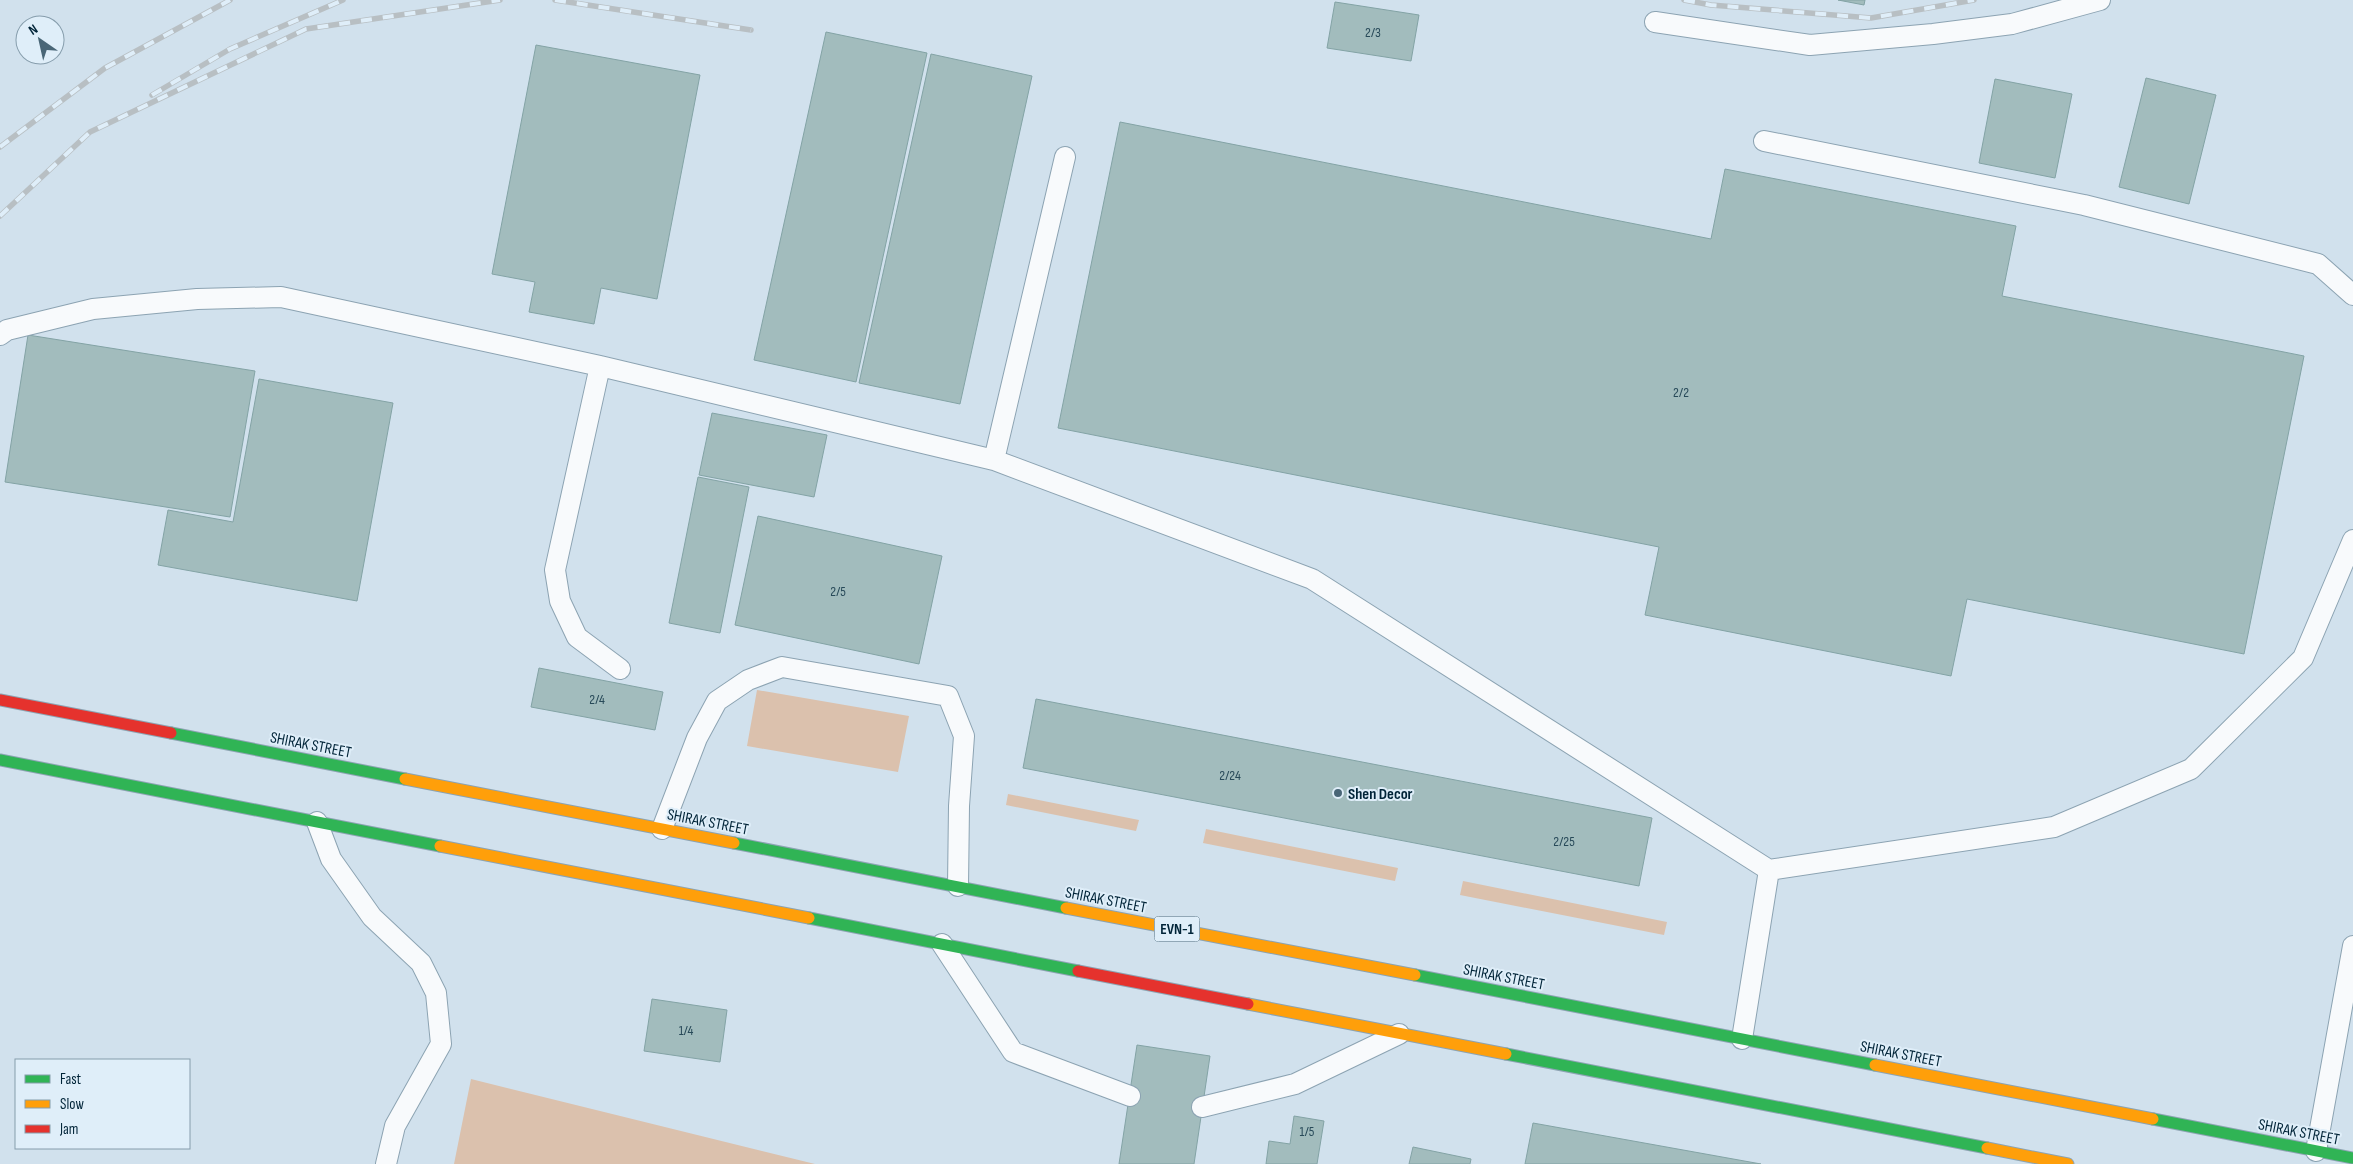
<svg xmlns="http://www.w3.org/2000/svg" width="2353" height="1164" viewBox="0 0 2353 1164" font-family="'Sofia Sans Condensed',sans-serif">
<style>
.green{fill:#dbc1ad}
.building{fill:#a2bcbd;stroke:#83a3a5}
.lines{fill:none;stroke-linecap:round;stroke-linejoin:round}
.lane-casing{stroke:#8ca3b2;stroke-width:22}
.fast-casing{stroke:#8ca3b2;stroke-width:13}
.slow-casing{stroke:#8ca3b2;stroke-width:13}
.jam-casing{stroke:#8ca3b2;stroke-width:13}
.lane{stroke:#f8fafc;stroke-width:20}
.fast{stroke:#30b455;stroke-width:11}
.slow{stroke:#ff9f0a;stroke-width:11}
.jam{stroke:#e5322d;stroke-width:11}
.rail-casing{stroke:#b8bfc3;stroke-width:5.5}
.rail{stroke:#dfeef9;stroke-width:4;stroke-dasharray:11;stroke-linecap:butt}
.poi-dot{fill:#496677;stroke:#dfeef9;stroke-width:2}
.labels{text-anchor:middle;stroke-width:4;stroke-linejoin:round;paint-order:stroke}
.number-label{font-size:14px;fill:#284a59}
.shield{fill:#dfeef9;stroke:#436172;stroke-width:1}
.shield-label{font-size:15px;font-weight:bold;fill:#002438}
.street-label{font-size:16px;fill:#002438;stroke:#dfeef9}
.poi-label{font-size:16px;font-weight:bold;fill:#002438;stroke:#dfeef9;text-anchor:start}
</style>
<rect width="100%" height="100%" fill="#d1e1ed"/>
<path class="green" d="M757 690 909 716 898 772 747 746Z
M1008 794 1139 820 1136 831 1006 805Z
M1206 829 1398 868 1395 881 1203 843Z
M1463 881 1667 922 1664 935 1460 895Z
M471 1079 815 1164H454Z"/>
<path class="building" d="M1838 0H1865L1864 5Z
M1335 2 1419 15 1411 61 1327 48Z
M826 32 927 53 856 382 754 360Z
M536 45 700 75 657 299 601 288 594 324 529 312 535 282 492 274Z
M931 54 1032 76 960 404 859 383Z
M2146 78 2216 95 2189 204 2119 187Z
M1995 79 2072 94 2055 178 1979 163Z
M1120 122 1711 239 1725 169 2016 226 2002 296 2304 356 2244 654 1967 599 1951 676 1645 615 1659 547 1058 428Z
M28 335 255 371 230 517 5 482Z
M259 379 393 403 357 601 158 565 168 510 233 522Z
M712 413 827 435 814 497 699 475Z
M698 477 749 487 720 633 669 623Z
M758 516 942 556 919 664 735 625Z
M539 668 663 692 655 730 531 707Z
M1036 699 1652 818 1639 886 1023 768Z
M652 999 727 1010 720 1062 644 1051Z
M1137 1045 1210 1056 1194 1164H1119Z
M1294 1116 1324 1121 1317 1164H1266L1269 1141 1290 1144Z
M1533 1123 1761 1164H1525Z
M1413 1147 1471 1159 1470 1164H1409Z"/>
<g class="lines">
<defs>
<path id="lane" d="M1655 22 1810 45 1933 34 2012 24 2100 0
M1764 141 2084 205 2318 264 2353 295
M0 335 7 330 93 309 197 299 281 297 600 366 994 460 1312 579 1769 870 2054 827 2191 769 2303 658 2353 540
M600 366 555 570 560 601 577 637 620 669
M994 460 1065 157
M317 822 331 859 372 917 421 963 436 993 441 1044 395 1126 386 1164
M662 829 697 738 717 701 748 680 782 667 948 696 964 736 959 806 958 886
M942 944 1013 1052 1130 1096
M1742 1039 1769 870
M1202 1107 1295 1084 1399 1034
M2316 1151 2353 946"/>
<path id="fast" d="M171 733 405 779
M0 760 440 846
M734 843 1066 908
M809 918 1078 971
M1415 975 1875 1065
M1506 1054 1987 1148
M2153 1119 2353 1158"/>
<path id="slow" d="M405 779 734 843
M440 846 809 918
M1066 908 1415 975
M1248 1004 1506 1054
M1875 1065 2153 1119
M1987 1148 2068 1164"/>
<path id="jam" d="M0 700 171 733
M1078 971 1248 1004"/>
</defs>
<use href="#lane" class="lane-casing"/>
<use href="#fast" class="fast-casing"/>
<use href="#slow" class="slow-casing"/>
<use href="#jam" class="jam-casing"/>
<use href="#lane" class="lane"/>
<use href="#fast" class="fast"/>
<use href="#slow" class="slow"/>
<use href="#jam" class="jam"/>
<defs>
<path id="rail" d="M555 0 751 30
M1684 0 1711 5 1871 18 1974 0
M152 95 230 49 343 0
M0 147 105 68 230 0
M0 216 90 132 306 29 500 0"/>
</defs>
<use href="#rail" class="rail-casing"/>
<use href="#rail" class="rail"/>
</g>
<circle class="poi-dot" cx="1338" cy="793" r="5"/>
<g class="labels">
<g class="number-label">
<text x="1373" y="37">2/3</text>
<text x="1681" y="397">2/2</text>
<text x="838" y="596">2/5</text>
<text x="597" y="704">2/4</text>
<text x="1230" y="780">2/24</text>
<text x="1564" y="846">2/25</text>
<text x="686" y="1035">1/4</text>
<text x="1307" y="1136">1/5</text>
</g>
<rect class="shield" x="1154.5" y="916.5" width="45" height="25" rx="4"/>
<g class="shield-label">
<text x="1177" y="934">EVN-1</text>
</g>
<g class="street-label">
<text transform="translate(311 744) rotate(11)" y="6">SHIRAK STREET</text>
<text transform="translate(708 821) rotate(11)" y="6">SHIRAK STREET</text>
<text transform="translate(1106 899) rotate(11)" y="6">SHIRAK STREET</text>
<text transform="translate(1504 976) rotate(11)" y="6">SHIRAK STREET</text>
<text transform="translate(1901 1053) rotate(11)" y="6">SHIRAK STREET</text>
<text transform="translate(2299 1131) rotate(11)" y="6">SHIRAK STREET</text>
</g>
<g class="poi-label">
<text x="1348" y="799">Shen Decor</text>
</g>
</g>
<rect x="15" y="1059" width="175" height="90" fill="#dfeef9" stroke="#869dac"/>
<rect x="25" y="1075" width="25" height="8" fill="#30b455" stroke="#869dac"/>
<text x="60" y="1084" font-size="15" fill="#002438">Fast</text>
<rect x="25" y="1100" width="25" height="8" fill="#ff9f0a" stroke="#869dac"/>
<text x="60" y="1109" font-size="15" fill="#002438">Slow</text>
<rect x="25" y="1125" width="25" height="8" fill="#e5322d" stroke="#869dac"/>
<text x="60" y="1134" font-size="15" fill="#002438">Jam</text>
<g transform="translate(40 40) rotate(326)"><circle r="24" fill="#dfeef9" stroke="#869dac"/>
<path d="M0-4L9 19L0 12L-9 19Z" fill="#496677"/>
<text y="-8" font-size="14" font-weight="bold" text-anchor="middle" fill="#002438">N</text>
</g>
</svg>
